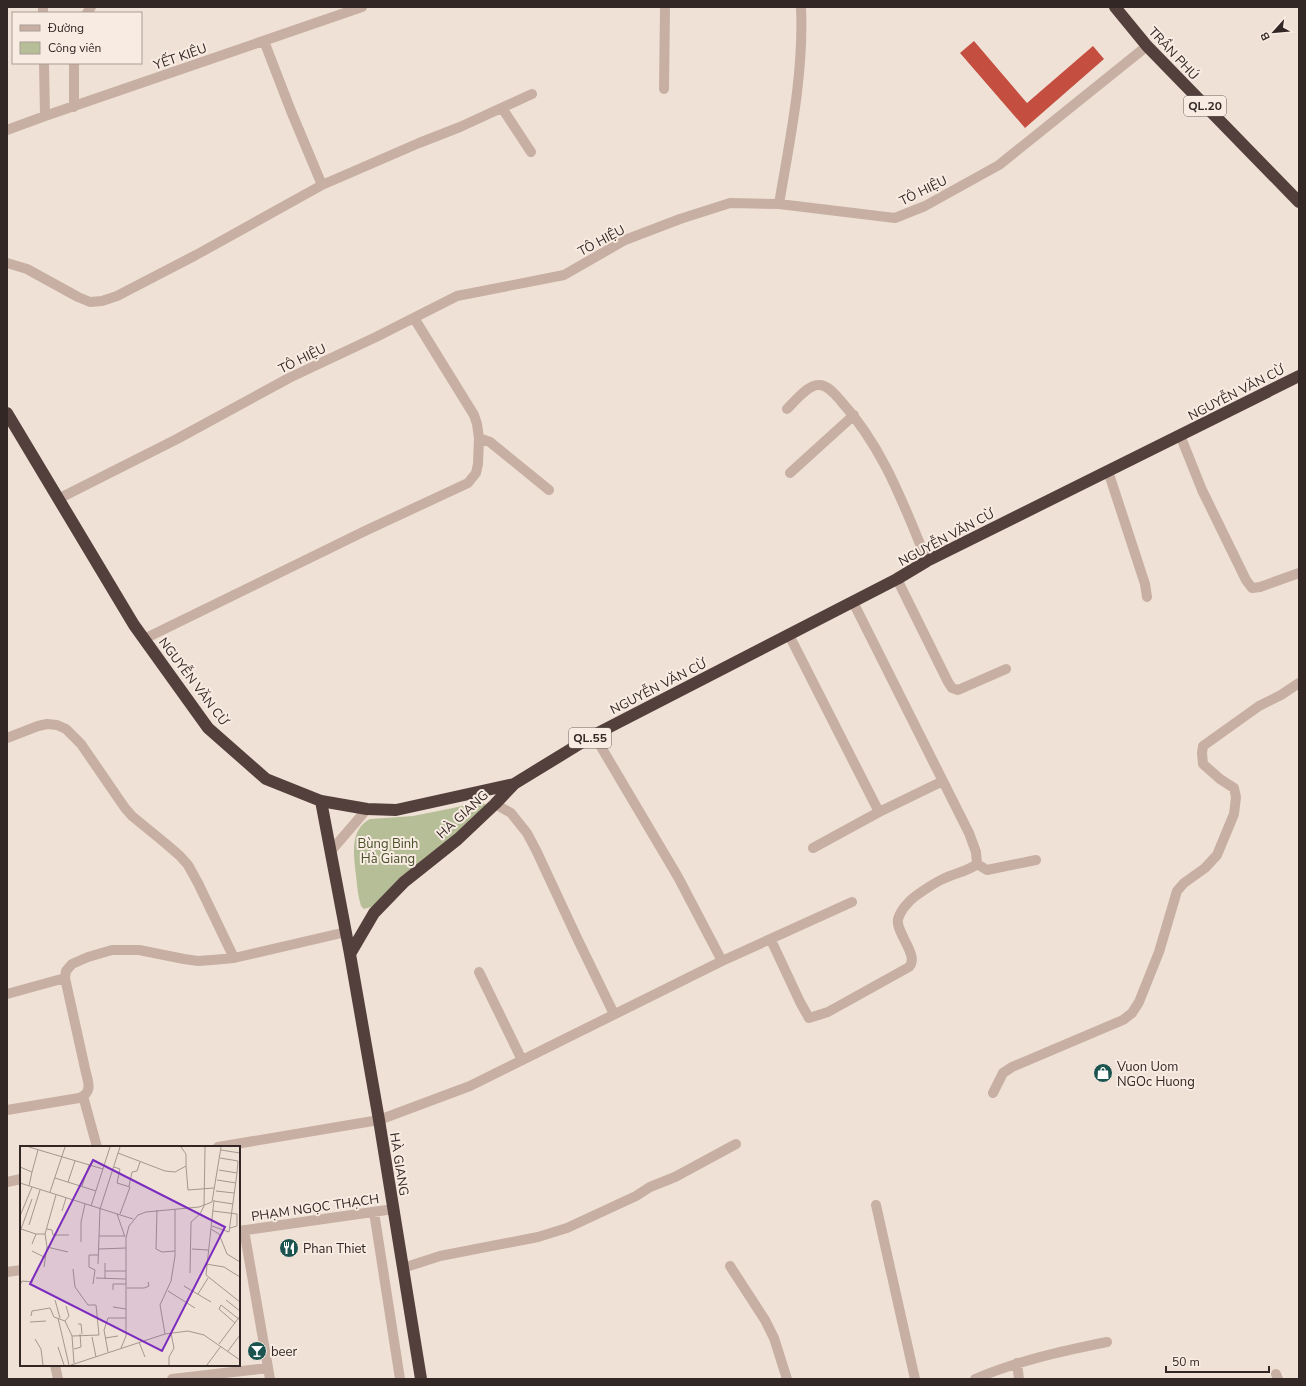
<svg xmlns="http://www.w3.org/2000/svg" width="1306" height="1386" viewBox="0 0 1306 1386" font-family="'Nunito Sans',sans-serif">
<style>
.green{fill:#b6be97}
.building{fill:#c44f40}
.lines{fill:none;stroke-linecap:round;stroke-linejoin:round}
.minor{stroke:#c7afa3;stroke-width:10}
.highway{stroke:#53403c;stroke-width:12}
.labels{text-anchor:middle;stroke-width:4;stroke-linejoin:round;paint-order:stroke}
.shield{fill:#f8ebe2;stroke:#6d625e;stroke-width:1}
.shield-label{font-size:12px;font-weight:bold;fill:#322725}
.street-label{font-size:13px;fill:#322725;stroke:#f8ebe2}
.park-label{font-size:13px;fill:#475029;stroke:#f8ebe2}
.poi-label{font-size:13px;fill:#322725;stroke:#f8ebe2;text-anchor:start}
.inset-road{fill:none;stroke:#a4978f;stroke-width:1}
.view{fill:#7b2cbf;fill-opacity:0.15;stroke:#7b2cbf;stroke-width:2}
.inset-edge{fill:none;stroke:#322725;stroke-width:2}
</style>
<rect width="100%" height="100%" fill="#f0e1d6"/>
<path class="green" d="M479 802 485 804 487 806 378 902 371 907 364 909 361 906C358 896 357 886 356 875 354 856 349 830 370 819L413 816 453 808Z"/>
<path class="building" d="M974 41 1027 103 1093 46 1104 59 1025 128 960 53Z"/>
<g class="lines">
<path class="minor" d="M43 7V13
M87 13 91 7
M264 41 291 111 322 185
M44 63 45 116
M664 89 665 7
M74 107V63
M502 108 531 152
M7 130 45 116 362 7
M779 204C790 139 804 73 801 7
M7 263 27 269 78 297 90 302 102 301 117 296 196 255 322 185 419 143 460 127 532 94
M787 409C794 402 808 385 818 385 827 384 835 394 840 400 883 447 903 503 927 561
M1180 435 1202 490 1246 580 1252 588 1260 587 1299 573
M479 438 490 442 549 490
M1108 471 1145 584 1147 597
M790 473 854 415
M58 499 177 439 289 378 376 337 457 296 564 275 625 240 680 219 730 203 779 204 895 218 925 206 999 165 1147 46
M897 579 948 682 952 688 958 690 1006 669
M853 602 969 833 976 852 977 864
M789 635 879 812
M144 639 367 530 468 483 476 473 478 464 479 438 477 424 474 415 414 318
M594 735 678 877 722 961
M7 738 38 726 47 724 57 725 66 729 81 744 125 808 132 816 165 843 180 856 188 865 198 883 234 958
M495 804 511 813 527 833 536 850 578 940 614 1014
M813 848 879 812 943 781
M331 851 367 809
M977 864 987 870 1036 860
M771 940 800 1002 809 1018 828 1012 909 967C920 956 895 932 898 919 900 913 904 907 908 903 912 897 936 882 943 879 954 873 967 872 977 864
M479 972 522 1060
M7 994 65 978
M993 1093 1003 1073 1012 1067 1123 1020 1132 1013 1139 1002 1159 952 1177 891 1184 883 1205 868 1217 855 1234 814 1236 797 1234 788 1220 779 1203 764 1202 753 1203 746 1259 706 1281 695 1299 683
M83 1096 97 1147
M7 1110 79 1098C92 1093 89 1084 86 1073L65 978 66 971 72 964 88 957 112 950H139L184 959 198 961 212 960 234 958 346 932
M218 1147 379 1120 470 1086 722 961 852 902
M7 1182 21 1179
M876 1205 915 1379
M374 1212 400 1379
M244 1230 270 1379
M239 1231 394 1209
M730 1266 765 1320 774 1338 787 1379
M403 1268 440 1256 538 1237 567 1228 636 1196 650 1187 675 1177 736 1144
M7 1272 21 1270
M1017 1363 1019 1379
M55 1365 58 1379
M1276 1374 1278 1379
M172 1379 268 1368
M975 1379C1017 1361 1062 1351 1107 1342"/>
<path class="highway" d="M1115 7 1147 46 1299 202
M7 413 134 625 208 728 266 779 321 801 367 809 396 810 514 784 594 735 897 579 927 561 1299 376
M321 801 350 954 379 1120 421 1379
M350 954 374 913 404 882 458 839 495 804 514 784"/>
</g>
<defs>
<symbol id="shop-disc" viewBox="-11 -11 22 22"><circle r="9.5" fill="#1b534f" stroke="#f8ebe2"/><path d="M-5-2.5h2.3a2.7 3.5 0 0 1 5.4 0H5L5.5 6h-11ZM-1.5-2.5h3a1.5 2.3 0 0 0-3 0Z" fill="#fff"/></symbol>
<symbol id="restaurant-disc" viewBox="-11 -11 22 22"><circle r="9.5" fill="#1b534f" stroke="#f8ebe2"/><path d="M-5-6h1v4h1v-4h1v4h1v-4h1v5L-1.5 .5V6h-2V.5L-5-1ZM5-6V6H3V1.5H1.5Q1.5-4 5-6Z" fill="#fff"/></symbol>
<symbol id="bar-disc" viewBox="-11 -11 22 22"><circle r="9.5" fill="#1b534f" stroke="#f8ebe2"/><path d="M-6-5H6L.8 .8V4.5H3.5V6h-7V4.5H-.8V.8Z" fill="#fff"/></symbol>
</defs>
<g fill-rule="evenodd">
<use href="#shop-disc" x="1092" y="1062" width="22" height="22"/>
<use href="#restaurant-disc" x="278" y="1237" width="22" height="22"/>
<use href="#bar-disc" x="246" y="1340" width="22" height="22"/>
</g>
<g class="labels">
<g class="shield">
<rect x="1184" y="96" width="42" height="20" rx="3"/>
<rect x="569" y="728" width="42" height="20" rx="3"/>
</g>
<g class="shield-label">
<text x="1205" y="110">QL.20</text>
<text x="590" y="742">QL.55</text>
</g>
<g class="street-label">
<text transform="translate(1174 53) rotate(47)" y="5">TRẦN PHÚ</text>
<text transform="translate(180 56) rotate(-19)" y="5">YẾT KIÊU</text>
<text transform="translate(923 190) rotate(-26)" y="5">TÔ HIỆU</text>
<text transform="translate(601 240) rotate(-28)" y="5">TÔ HIỆU</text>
<text transform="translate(302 358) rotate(-26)" y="5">TÔ HIỆU</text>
<text transform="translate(1236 392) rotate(-27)" y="5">NGUYỄN VĂN CỪ</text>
<text transform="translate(946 537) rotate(-28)" y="5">NGUYỄN VĂN CỪ</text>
<text transform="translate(194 681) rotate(53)" y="5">NGUYỄN VĂN CỪ</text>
<text transform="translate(658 686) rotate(-27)" y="5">NGUYỄN VĂN CỪ</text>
<text transform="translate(462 814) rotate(-42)" y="5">HÀ GIANG</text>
<text transform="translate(400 1164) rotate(81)" y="5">HÀ GIANG</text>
<text transform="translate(315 1207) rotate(-8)" y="5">PHẠM NGỌC THẠCH</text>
</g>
<g class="park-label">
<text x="388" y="848">Bùng Binh<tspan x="388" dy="15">Hà Giang</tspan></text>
</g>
<g class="poi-label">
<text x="1117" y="1071">Vuon Uom<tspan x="1117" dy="15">NGOc Huong</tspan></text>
<text x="303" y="1253">Phan Thiet</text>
<text x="271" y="1356">beer</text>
</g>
</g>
<g transform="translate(20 1146)">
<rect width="220" height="220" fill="#f0e1d6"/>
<path class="inset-road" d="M9 1 83 23M161 1 166 8V20M201 4 220 7M98 7 145 25 155 26 166 20 168 44 194 42M0 21 12 26 9 40M94 21 100 23 97 37 110 41 100 68M199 24 217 27M12 26 18 4M35 32 76 45M197 34 216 37M48 36 55 15M0 37 113 73M62 40 69 19M109 40 112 26 117 25 120 16M196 45 214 47M30 46 45 1M12 53 1 83 16 88M194 54 186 129 220 156M194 55 213 58M71 60 90 1M137 64 136 103 142 106 155 105M42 65 46 52M193 65 217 68V80L210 82M97 68 105 91M0 70 12 41M9 79 20 44M192 80 209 86 217 27 218 15 200 12M27 83 32 84 33 89H49M191 83 199 88 207 108 220 116M79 90H104M61 96V76L65 58M12 98 16 88H25M27 101 48 106M79 103 106 102M172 103 188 104M12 105 26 112M85 117V133M78 118 80 63 100 1M186 118 204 121 220 131M24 121 27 101 25 88 36 49M85 125H106M170 127 171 76 180 68 184 60 185 1M76 132 106 133M73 138 75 124 69 121V109H78M0 139 2 135 13 136M164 140 191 156M107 142H124L129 140 128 136M93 144V138H106M148 145 175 162M178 148 188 132M35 154 40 172M206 154 220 165M93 161 106 163M11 170 12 165 30 162 34 171 45 175 52 190 79 189 76 159H68L55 141 53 123M38 172 49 219M45 175 49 170 46 160M10 176 26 175M215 177 199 163 201 159 220 174M58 178H61L62 188M145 188 140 159 151 135 155 110V63M52 190 54 217M72 191 76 211M85 192 98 190M15 193 21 203 23 219M119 196 125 211M199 198 220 170M38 201 44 219M101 202 106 190V92L109 80 118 69 126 66 179 61 192 56 201 1M54 203 61 201 60 188M208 205 220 189M88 206 84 184 88 172H106M51 219 145 188 168 185 184 189 220 214M149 219V211L154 202 151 187M187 219 201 200"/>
<path class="view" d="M73 14 205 81 142 205 10 138Z"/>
<rect width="220" height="220" class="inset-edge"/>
</g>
<rect width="1306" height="1386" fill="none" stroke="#322725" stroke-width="16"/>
<rect x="12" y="12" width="130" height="52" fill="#f8ebe2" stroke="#a99d96"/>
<rect x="20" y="25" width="20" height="6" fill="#c7afa3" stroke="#a99d96"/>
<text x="48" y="32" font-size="12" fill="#322725">Đường</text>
<rect x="20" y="42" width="20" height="12" fill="#b6be97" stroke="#a99d96"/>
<text x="48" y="52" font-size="12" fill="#322725">Công viên</text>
<g transform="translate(1274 32) rotate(243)" stroke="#f8ebe2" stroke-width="3" paint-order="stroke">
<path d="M0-3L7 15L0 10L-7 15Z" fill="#322725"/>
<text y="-6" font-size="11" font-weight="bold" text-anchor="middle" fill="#322725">B</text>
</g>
<path d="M1166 1366v6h103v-6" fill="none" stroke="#322725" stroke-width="2"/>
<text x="1172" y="1366" font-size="12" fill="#322725" stroke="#f8ebe2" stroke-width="3" paint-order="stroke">50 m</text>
</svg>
